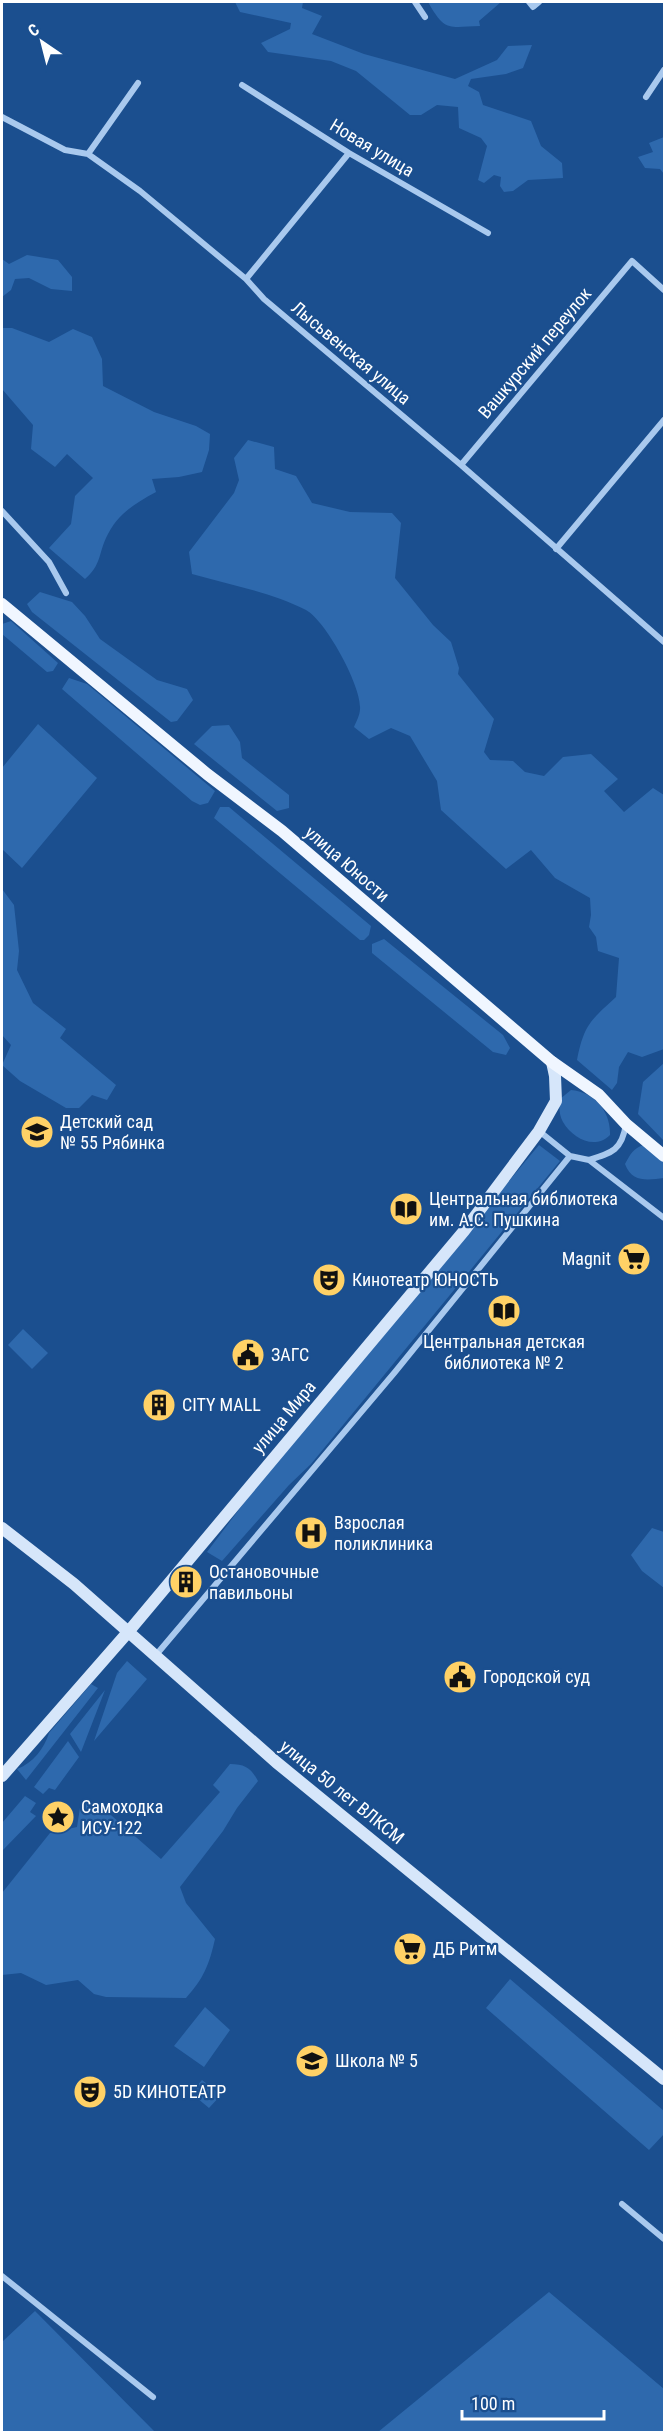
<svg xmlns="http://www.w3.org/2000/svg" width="666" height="2434" viewBox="0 0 666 2434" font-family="'Roboto Condensed',sans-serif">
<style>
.green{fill:#2e69ad}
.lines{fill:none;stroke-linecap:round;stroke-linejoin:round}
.street{stroke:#a9c9ee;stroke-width:6}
.secondary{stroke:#d6e6fa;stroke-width:12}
.primary{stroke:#f0f6ff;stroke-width:12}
.labels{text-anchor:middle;stroke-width:4.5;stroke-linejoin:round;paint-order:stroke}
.street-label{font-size:18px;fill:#fff;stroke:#1b4f8f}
.poi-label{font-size:18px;fill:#fff;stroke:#1b4f8f;text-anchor:start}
</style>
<rect width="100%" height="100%" fill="#1b4f8f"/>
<path class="green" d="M235 2H303L302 8 322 16 312 34 364 54 455 79 497 60 508 46 532 45 523 68 506 74 471 79 468 86 479 92 483 105 531 121 541 146 562 163 563 178 528 180 513 191 504 192 500 186 501 177 494 175 484 183 478 180 487 146 481 138 459 128 458 107 437 105 421 115H410L356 71 331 61 268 52 261 43 290 29 291 23 240 12Z
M428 2H501L479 21 480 26C448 27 445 32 428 2Z
M664 137V174L660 169 645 168 638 157 653 152 649 143Z
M27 255 58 260 72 277V291L51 289 29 278 15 279 11 290 2 297V259L9 264Z
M2 328H12L49 342 73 329 92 337 102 359 103 386 154 412 196 426 210 434 209 450 202 472 179 477 152 479 156 492C134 504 117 514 106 538 98 556 101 565 85 579L49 548 71 524 75 496 93 478 67 454 55 467 31 449 33 425 2 389Z
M248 440 274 447 275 469 296 476 312 503 350 512 392 513 401 523 395 578 433 625 451 642 459 668 458 674 494 719 484 752 490 760 513 761 525 772 544 776 563 757 591 754 618 779 604 791 624 812 653 788 664 795V1049L642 1057 628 1052 619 1067 617 1083 612 1090 577 1060C584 1025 590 1021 616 997L619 958 598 951 596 937 589 927 591 915 590 898 555 878 531 850 506 869 441 810 437 781 410 736 391 728 369 739 354 727C356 722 360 715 360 709 362 687 326 621 306 610 271 592 230 585 192 574L189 552 234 493 239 480 234 458Z
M40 592 72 602 85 616 100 639 157 680 187 689 193 700 177 721 171 722 32 612 27 604Z
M11 621 58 663 53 671 47 672 2 634V624Z
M69 678 87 684 215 791 208 803 200 805 192 801 62 689Z
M38 724 97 778 22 868 2 849V768Z
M229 725 240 742 242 758 289 795V808L277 811 194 744 212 726Z
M220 807H229L371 926 369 935 364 940H360L214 818Z
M2 889 14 905 19 951 17 970 33 1003 66 1029 60 1038 116 1085 107 1100 92 1095 79 1108H66L20 1081 2 1065 11 1045 2 1035Z
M384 939 503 1035 510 1048 506 1055 493 1052 372 953V944Z
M664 1063V1141L638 1114 643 1082Z
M571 1090C594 1092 611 1111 610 1135 595 1150 573 1139 563 1122 559 1115 559 1107 560 1099Z
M539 1145 560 1161 311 1464 289 1485 222 1561 207 1552 271 1467Z
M644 1145 652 1148 664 1163V1178C648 1180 632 1183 625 1164 630 1155 633 1148 644 1145Z
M23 1329 48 1353 32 1369 8 1345Z
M652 1528 664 1532V1588L642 1571 631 1555Z
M127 1661 147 1679 94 1741 117 1673Z
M91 1684 98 1688 26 1780 17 1769C33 1763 44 1749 49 1733Z
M105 1690 81 1752 70 1734Z
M68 1741 79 1757 55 1790 49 1788 43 1794 34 1787Z
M230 1764C245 1764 251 1768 258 1781L237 1808 223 1831 180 1887 186 1903 215 1939C209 1965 204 1978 186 1998L106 1997 94 1994 78 1980 46 1985 21 1973 2 1975V1893L50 1833 77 1827 81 1801 104 1809 161 1859 220 1792 213 1785Z
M25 1796 36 1803 30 1812 36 1816 3 1850 2 1823Z
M510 1979 664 2111V2134L649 2150 486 2008Z
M205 2007 230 2030 204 2067 174 2046Z
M202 2080 221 2095 209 2108 191 2093Z
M549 2292 664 2389V2432H378Z
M35 2311 155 2432H2V2342Z"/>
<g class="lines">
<path class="street" d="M415 2 425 17
M529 2 533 7 539 2
M242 85 349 153 488 233
M646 97 664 70
M2 117 65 150 88 154 140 191 246 279 264 299 461 465 664 642
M88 154 138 83
M246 279 349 153
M461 465 632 261 664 290
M2 511 49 562 66 593
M556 549 664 420
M539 1131 570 1156 589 1160 664 1218
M589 1160C612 1153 622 1150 626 1124
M156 1655 395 1372 570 1156
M622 2204 664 2239
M2 2276 153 2397"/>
<path class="secondary" d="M2 1528 74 1584 276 1762 664 2079
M2 1776 129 1631 464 1231 539 1131 556 1101 555 1076 552 1062"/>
<path class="primary" d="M2 604 207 774 282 831 552 1062 599 1095 626 1124 664 1156"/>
</g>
<defs>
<symbol id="school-disc" viewBox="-11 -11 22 22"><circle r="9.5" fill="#ffd166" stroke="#1b4f8f"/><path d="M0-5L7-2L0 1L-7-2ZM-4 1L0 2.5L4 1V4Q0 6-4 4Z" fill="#111"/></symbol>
<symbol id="library-disc" viewBox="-11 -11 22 22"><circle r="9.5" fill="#ffd166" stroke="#1b4f8f"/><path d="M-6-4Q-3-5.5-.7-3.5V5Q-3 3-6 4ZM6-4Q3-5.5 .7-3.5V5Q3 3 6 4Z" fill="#111"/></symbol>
<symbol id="supermarket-disc" viewBox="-11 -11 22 22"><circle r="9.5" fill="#ffd166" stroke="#1b4f8f"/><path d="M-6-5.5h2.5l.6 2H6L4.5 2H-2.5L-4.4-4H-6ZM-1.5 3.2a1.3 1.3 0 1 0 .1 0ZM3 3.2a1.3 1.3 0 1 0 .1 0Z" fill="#111"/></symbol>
<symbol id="theatre-disc" viewBox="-11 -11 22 22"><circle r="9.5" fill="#ffd166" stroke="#1b4f8f"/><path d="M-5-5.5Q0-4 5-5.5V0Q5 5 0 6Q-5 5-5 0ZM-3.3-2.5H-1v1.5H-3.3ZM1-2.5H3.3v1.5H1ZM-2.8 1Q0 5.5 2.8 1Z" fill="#111"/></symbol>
<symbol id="civic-disc" viewBox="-11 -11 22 22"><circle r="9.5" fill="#ffd166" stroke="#1b4f8f"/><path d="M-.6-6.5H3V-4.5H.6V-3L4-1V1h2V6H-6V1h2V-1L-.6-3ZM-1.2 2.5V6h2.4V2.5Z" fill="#111"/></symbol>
<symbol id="building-disc" viewBox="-11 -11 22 22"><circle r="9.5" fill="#ffd166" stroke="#1b4f8f"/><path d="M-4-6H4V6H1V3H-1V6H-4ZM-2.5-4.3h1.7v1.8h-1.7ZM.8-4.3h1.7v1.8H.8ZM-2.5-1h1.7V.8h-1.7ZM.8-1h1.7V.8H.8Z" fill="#111"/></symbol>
<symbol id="hospital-disc" viewBox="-11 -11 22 22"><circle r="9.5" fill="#ffd166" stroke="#1b4f8f"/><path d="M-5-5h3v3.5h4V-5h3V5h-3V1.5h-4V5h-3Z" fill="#111"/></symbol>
<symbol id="sight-disc" viewBox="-11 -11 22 22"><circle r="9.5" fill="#ffd166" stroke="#1b4f8f"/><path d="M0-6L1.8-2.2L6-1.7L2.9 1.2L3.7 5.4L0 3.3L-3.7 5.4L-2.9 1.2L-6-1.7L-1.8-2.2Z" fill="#111"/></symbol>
</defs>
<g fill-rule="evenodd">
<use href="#school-disc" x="18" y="1113" width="38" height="38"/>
<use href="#library-disc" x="387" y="1190" width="38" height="38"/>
<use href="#supermarket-disc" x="615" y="1240" width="38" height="38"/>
<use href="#theatre-disc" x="310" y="1261" width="38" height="38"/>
<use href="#library-disc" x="485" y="1292" width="38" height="38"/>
<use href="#civic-disc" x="229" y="1336" width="38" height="38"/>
<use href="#building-disc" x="140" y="1386" width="38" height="38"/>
<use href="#hospital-disc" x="292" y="1514" width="38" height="38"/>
<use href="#building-disc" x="167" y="1563" width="38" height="38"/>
<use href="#civic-disc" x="441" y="1658" width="38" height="38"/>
<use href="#sight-disc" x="39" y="1798" width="38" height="38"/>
<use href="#supermarket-disc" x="391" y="1930" width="38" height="38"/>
<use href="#school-disc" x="293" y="2042" width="38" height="38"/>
<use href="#theatre-disc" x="71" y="2073" width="38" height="38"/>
</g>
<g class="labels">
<g class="street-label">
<text transform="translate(372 148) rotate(31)" y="6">Новая улица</text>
<text transform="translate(351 353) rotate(40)" y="6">Лысьвенская улица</text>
<text transform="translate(535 353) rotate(-50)" y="6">Вашкурский переулок</text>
<text transform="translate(347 864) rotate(41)" y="6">улица Юности</text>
<text transform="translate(284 1417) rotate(-50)" y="6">улица Мира</text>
<text transform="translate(342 1792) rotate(39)" y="6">улица 50 лет ВЛКСМ</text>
</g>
<g class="poi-label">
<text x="60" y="1128">Детский сад<tspan x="60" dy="21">№ 55 Рябинка</tspan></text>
<text x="429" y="1205">Центральная библиотека<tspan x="429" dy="21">им. А.С. Пушкина</tspan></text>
<text x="611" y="1265" text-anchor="end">Magnit</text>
<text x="352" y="1286">Кинотеатр ЮНОСТЬ</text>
<text x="504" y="1348" text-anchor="middle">Центральная детская<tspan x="504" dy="21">библиотека № 2</tspan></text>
<text x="271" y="1361">ЗАГС</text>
<text x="182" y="1411">CITY MALL</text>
<text x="334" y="1529">Взрослая<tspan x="334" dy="21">поликлиника</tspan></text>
<text x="209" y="1578">Остановочные<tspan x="209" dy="21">павильоны</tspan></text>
<text x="483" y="1683">Городской суд</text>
<text x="81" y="1813">Самоходка<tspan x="81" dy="21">ИСУ-122</tspan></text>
<text x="433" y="1955">ДБ Ритм</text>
<text x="335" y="2067">Школа № 5</text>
<text x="113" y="2098">5D КИНОТЕАТР</text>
</g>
</g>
<rect width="666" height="2434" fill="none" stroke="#ffffff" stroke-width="6"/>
<g transform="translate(42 42) rotate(325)" stroke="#1b4f8f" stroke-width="4.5" paint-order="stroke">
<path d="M0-4.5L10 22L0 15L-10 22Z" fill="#ffffff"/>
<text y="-9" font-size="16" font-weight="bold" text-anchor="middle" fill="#ffffff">С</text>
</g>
<path d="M462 2410v9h142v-9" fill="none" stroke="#ffffff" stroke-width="3"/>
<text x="471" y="2410" font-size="18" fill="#ffffff" stroke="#1b4f8f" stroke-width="4.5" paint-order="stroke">100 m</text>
</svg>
